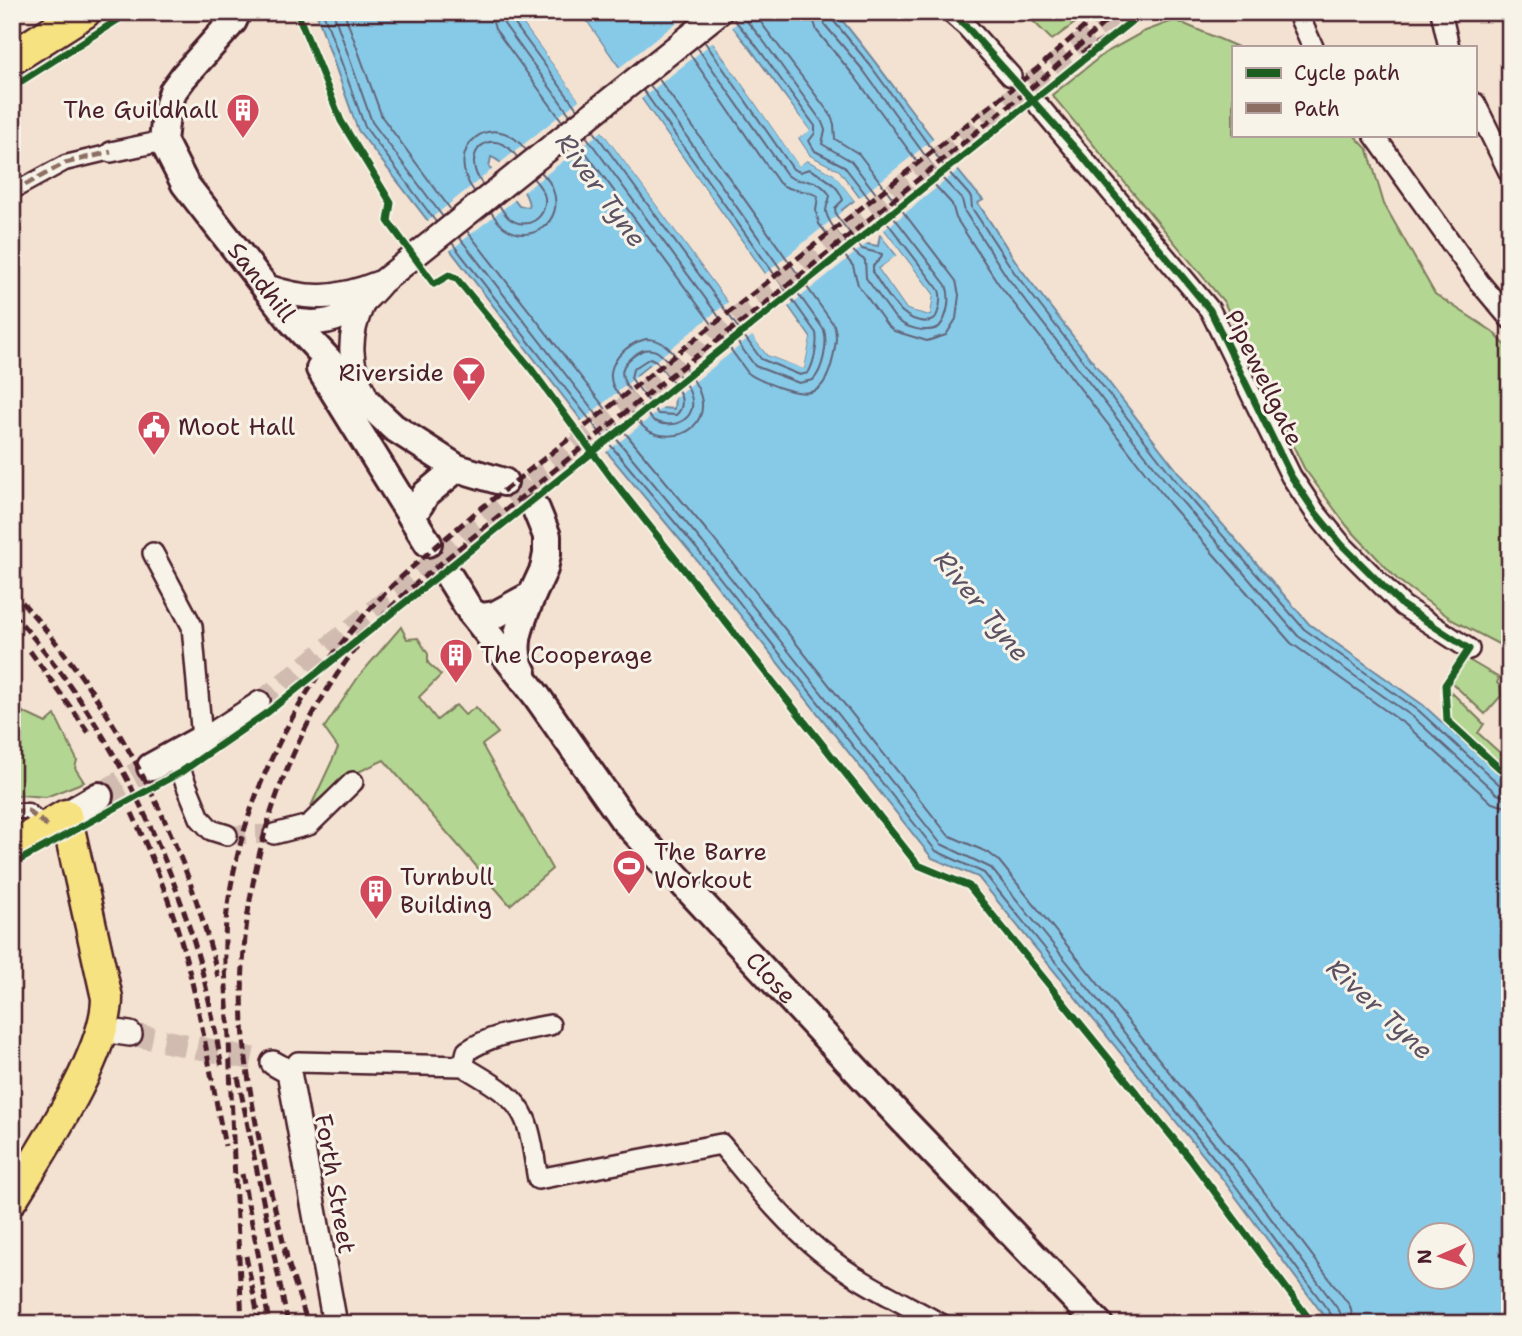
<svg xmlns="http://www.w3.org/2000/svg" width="1522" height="1336" viewBox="0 0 1522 1336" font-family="'Shantell Sans',sans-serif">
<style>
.green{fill:#b3d792;stroke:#7e7b5e;stroke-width:2}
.water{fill:#87cae8;stroke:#6f869c;stroke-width:2;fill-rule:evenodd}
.pier{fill:#f3e2d1;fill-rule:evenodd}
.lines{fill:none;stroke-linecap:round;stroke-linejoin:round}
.shore{stroke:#626377;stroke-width:2}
.minor-tunnel{stroke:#d1bbb0;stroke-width:19;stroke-dasharray:19 10;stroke-linecap:butt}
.tertiary-tunnel{stroke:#d1bbb0;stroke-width:23;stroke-dasharray:23 11;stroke-linecap:butt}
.secondary-tunnel{stroke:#d1bbb0;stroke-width:26;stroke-dasharray:26 13;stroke-linecap:butt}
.pedestrian-casing{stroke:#4a1f2b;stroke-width:19}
.minor-casing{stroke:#4a1f2b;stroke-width:24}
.tertiary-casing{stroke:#4a1f2b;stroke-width:28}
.secondary-casing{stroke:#4a1f2b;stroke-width:32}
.primary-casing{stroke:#4a1f2b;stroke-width:35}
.trunk-casing{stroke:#4a1f2b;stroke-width:37}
.pedestrian{stroke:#f7f3e8;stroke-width:14}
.minor{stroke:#f7f3e8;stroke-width:19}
.tertiary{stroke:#f7f3e8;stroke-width:23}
.secondary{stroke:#f7f3e8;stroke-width:26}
.primary{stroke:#f7e281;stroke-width:30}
.trunk{stroke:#f7e281;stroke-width:32}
.rail{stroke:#4a1f2b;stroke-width:5;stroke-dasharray:10 5;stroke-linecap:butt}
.quiet{stroke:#8d6e63;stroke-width:5;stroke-dasharray:10 5;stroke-linecap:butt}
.cycleway-casing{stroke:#f7f3e8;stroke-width:11}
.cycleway{stroke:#1b5e20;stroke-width:7}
.labels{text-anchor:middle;stroke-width:6;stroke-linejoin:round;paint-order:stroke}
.poi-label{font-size:24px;fill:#4a1f2b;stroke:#f7f3e8;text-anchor:start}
.street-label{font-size:24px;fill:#4a1f2b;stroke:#f7f3e8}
.water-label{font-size:26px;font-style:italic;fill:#5c5264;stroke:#f7f3e8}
</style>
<rect width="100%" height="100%" fill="#f3e2d1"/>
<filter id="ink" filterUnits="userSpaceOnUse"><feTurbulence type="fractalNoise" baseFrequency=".0143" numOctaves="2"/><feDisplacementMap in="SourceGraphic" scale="14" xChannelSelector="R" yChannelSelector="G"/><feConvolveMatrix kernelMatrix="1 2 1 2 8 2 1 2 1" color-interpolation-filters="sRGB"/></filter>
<g filter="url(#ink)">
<path class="green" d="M1024 12H1090L1052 40Z
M1175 20 1238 47H1233V135H1354L1368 150 1384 204 1435 294 1492 331 1510 350V650L1454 621 1398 580 1347 526 1304 468 1224 302 1052 95 1105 53 1143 32Z
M401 627 407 639 418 638 428 654V663L441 675 419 697 437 720 456 705 465 715 476 707 498 733 482 745 552 869 510 905 384 760 343 779 311 806 338 748 324 728 359 676Z
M1467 659 1499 678 1497 683 1500 686 1501 696 1485 714 1451 682Z
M1448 689 1484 724 1478 733 1510 762V774L1450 719Z
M12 707 46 723 55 715 77 760 75 768 84 782 46 797 20 795 12 799Z"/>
<path class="water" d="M316 12H515L767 355 804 368 810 337 580 12H692L799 165 807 160 835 174 897 256 879 269 907 309 930 315 933 294 839 171 810 156 798 138 809 130 750 48 719 12H835C887 73 930 141 983 200L978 203 1020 268 1190 487 1309 624 1423 705 1510 784V1324H1330L1221 1177 978 877 932 858 691 553 592 434 358 130ZM491 157C504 161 529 193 529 207L519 206 489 167ZM854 201 880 234 878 246 867 244 842 210ZM649 365 675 398 674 409 662 408 637 375ZM1420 1234H1462V1276H1420Z"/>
<path class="pier" d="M515 12H519L769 352 801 364 807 338 576 12H580L619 68 690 12H697L800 161 806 157 794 137 805 130 747 50 715 12H750L732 27 810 131 798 138 810 156 839 171 859 198 936 137 960 169 884 230 933 294 930 315 907 309 879 269 897 255 880 234 876 236 854 205 846 211 870 241 788 307 810 338 804 369 767 355 752 336 672 400 649 369 641 375 666 405 604 454 579 423 728 302 602 131 521 194 499 164 579 100ZM713 42 799 166 807 160 834 174 855 201 765 274 641 99ZM900 257 930 295 927 311 910 306 884 270Z
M494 168 517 198 447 253 424 224Z"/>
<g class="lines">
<path class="shore" d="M323 12 365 127 436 222
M333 12 372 122 443 217
M344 12 382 117 451 210
M490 12 495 29 562 121
M501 12 504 24 570 115
M510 12 511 19 577 109
M811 12 817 31 855 77 932 182 952 204 956 218 998 283 1170 504 1291 643 1406 725 1492 803 1510 808
M822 12 825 25 863 70 940 176 962 199 965 212 1007 277 1178 497 1298 636 1413 717 1497 794 1510 798
M831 12 832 19 870 65 947 170 971 197 972 208 1014 272 1184 491 1304 629 1418 710 1502 787 1510 789
M704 41 793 169 800 172 809 169C823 176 838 184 843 200L835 208 836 215 862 249 882 254 881 258 873 266V273C886 292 905 330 934 320 939 313 942 298 939 290L844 166 815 151 809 141 815 133V126L755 44 732 17
M697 47 787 175C804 188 812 171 830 195 830 200 826 205 826 211 827 223 854 255 865 260L866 278 895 318C905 328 926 334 939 327 948 317 951 297 946 285L851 161 822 144 825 130 822 122 762 39 739 12
M689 53 779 183C792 193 805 188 818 196L816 211 819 224 853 266 858 285 887 325 894 331 927 341 946 335 956 319 959 295 956 281 859 154 835 139 834 124 830 114 753 12
M593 130 761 359 800 375 808 373C814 364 818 344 816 333L643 90
M586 136 755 366 799 383 813 380C823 370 828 344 824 330L650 85
M578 142 748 373C757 380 768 383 778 387 812 399 825 394 833 358 835 346 838 337 834 325L658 78
M483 185C457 152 493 123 517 157
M474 191C441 148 493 106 526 150
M499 205C502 210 506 216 510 219 527 231 547 218 545 198 544 190 538 184 533 178
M491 212C495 218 499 224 505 228 532 246 565 220 553 190 551 183 546 177 541 172
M467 231 612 417 712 537 948 835 989 853 999 861 1241 1161 1350 1306 1354 1324
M459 237 604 424 703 543 941 844 991 868 1233 1167 1340 1312 1344 1324
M452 243 597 429 697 549 936 851 984 873 1226 1173 1333 1317 1335 1324
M646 339C665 339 672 352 683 365 697 383 713 408 692 428 681 438 658 438 646 429 639 424 634 415 629 408 624 401 617 394 613 386 604 364 626 344 646 339Z
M643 350C649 349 654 349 659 353 667 359 687 384 690 393 700 418 675 431 654 421 647 415 641 407 636 399 618 377 615 365 643 350Z
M650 358 656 361C666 375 694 399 676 415L658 414 631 378 633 369Z"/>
<path class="minor-tunnel" d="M260 701 685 357 1119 12
M227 835 274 834"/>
<path class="tertiary-tunnel" d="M130 1034 273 1063"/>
<path class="secondary-tunnel" d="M504 482 521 492 536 509
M428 543 450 578
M99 796 151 767"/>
<defs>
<path id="pedestrian" d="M12 192 65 163 111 152
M12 811H28L48 826"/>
<path id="minor" d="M950 12 966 26 1011 76
M1297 12 1313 47
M1441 12 1449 47
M1475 103 1510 174
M1039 106 1210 310 1291 476 1315 512 1341 544 1403 606 1469 649
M1374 135 1479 282 1510 319
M111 152 163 141
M153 553 192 626 202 739 260 701
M174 755 200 818 211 830 227 835
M274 834 309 825 353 782
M463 1066C485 1080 514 1093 525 1119 533 1137 534 1160 538 1179L721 1144C752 1181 782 1220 820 1251 856 1281 900 1301 941 1324
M289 1072 298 1062 463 1066 467 1051C492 1034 520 1031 550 1025"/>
<path id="tertiary" d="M265 286C308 301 336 300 379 283
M362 305C348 337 348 363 365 395
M291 320C333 329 356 313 382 282L720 12
M102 1030 130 1034
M273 1063 289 1072 335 1324"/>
<g id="secondary">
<path id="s1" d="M237 12 233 21 184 76 173 91 166 114 163 141 185 184 291 320 375 410 393 427 457 468 504 482"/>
<path d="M320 369 428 543"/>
<path d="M412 517 426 494 457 468"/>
<path id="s2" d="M450 578 471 612 536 695 623 819 904 1121 1099 1324"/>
<path d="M471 612 481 617 495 615 532 595 544 569 547 554V536L536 509"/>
<path d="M523 673C508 647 522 620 532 595"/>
<path d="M151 767 202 739"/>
<path d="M66 815 99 796"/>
</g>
<path id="primary" d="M12 847 66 815 107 998C107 1053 42 1150 12 1199"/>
<path id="trunk" d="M12 58 84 12"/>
</defs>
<use href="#pedestrian" class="pedestrian-casing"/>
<use href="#minor" class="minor-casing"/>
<use href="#tertiary" class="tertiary-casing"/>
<use href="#secondary" class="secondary-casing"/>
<use href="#primary" class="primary-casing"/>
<use href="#trunk" class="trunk-casing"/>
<use href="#pedestrian" class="pedestrian"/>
<use href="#minor" class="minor"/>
<use href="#tertiary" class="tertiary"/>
<use href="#secondary" class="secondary"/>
<use href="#primary" class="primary"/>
<use href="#trunk" class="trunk"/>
<path class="rail" d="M1082 53 1149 12
M12 591C113 701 184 832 218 977
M12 613C91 700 149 807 186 917 203 966 213 1017 222 1068
M30 651 89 733
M132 813C149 850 165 888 177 927 199 998 210 1073 225 1146
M238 1077 288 1324
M242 1174 259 1258 269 1324
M284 1250 308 1324
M246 1256 259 1321
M287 1257C270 1189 252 1119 245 1050 228 882 290 692 419 581L666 379 756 311 1048 74 1116 12
M242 1324C238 1229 232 1134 229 1038 227 996 222 954 227 912 242 792 303 677 387 591 415 563 445 539 474 514L1037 69 1101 12"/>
<path class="quiet" d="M12 192 65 163 111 152
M12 811H28L48 826"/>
<defs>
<path id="cycleway" d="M297 12 341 121 391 203 388 221 434 284 449 275 456 278 529 366 613 480 918 865 969 886 1190 1159 1313 1324
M950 12 966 26 1083 157 1210 310 1291 476 1315 512 1341 544 1403 606 1469 649 1445 685 1447 720 1510 778
M12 87 130 12
M20 860 181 772 268 712 1143 12"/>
</defs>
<use href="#cycleway" class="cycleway-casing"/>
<use href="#cycleway" class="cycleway"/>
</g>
</g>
<defs>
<symbol id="building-pin" viewBox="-11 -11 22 30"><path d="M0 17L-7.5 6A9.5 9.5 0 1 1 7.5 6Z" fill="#d1495b" stroke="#f7f3e8"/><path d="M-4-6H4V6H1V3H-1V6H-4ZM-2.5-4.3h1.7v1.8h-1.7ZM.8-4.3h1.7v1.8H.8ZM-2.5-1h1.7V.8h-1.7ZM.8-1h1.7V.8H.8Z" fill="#fff"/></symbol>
<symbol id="bar-pin" viewBox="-11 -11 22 30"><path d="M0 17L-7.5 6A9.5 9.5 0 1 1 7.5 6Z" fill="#d1495b" stroke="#f7f3e8"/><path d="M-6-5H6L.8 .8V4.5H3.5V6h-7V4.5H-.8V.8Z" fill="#fff"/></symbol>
<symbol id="civic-pin" viewBox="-11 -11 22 30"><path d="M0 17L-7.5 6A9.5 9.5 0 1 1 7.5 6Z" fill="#d1495b" stroke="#f7f3e8"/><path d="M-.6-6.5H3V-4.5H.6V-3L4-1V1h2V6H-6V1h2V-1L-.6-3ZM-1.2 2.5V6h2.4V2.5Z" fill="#fff"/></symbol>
<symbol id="stadium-pin" viewBox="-11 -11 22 30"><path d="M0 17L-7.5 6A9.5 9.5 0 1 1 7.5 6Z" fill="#d1495b" stroke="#f7f3e8"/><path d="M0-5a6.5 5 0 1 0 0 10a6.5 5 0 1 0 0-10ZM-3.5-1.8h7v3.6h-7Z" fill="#fff"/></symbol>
</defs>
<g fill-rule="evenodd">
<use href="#building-pin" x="224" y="91" width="38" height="52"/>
<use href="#bar-pin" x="450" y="354" width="38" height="52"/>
<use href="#civic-pin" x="135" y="408" width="38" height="52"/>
<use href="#building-pin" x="437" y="636" width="38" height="52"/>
<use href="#stadium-pin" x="610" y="847" width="38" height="52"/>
<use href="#building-pin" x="357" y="872" width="38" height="52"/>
</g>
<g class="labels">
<g class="poi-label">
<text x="218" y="118" text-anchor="end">The Guildhall</text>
<text x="444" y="381" text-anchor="end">Riverside</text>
<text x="178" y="435">Moot Hall</text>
<text x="480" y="663">The Cooperage</text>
<text x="654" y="860">The Barre<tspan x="654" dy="28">Workout</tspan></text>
<text x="400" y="885">Turnbull<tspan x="400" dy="28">Building</tspan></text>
</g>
<g class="street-label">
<text dy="8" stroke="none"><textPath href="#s1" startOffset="326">Sandhill</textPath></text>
<text transform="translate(1264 378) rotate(64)" y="8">Pipewellgate</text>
<text dy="8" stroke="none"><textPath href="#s2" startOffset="514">Close</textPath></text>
<text transform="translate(335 1184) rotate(80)" y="8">Forth Street</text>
</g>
<g class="water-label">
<text transform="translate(601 190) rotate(54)" y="9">River Tyne</text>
<text transform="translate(982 606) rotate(51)" y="9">River Tyne</text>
<text transform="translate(1380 1009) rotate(43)" y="9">River Tyne</text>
</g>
</g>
<rect width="1522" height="1336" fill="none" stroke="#f7f3e8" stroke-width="42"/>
<rect x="21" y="21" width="1480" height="1294" fill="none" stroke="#4a1f2b" stroke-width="2.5" filter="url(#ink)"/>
<rect x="1232" y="46" width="245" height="91" fill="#f7f3e8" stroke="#b29e9c" stroke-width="2"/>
<rect x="1246" y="68" width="35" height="10" fill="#1b5e20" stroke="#b29e9c" stroke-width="2"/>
<text x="1294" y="80" font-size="21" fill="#4a1f2b">Cycle path</text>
<rect x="1246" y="103" width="35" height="10" fill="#8d6e63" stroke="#b29e9c" stroke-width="2"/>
<text x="1294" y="116" font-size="21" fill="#4a1f2b">Path</text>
<g transform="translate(1441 1256) rotate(268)"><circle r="33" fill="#f7f3e8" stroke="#b29e9c" stroke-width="2"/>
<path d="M0-5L12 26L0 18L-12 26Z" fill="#d1495b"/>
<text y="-10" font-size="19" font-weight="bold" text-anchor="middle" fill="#4a1f2b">N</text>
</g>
</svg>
